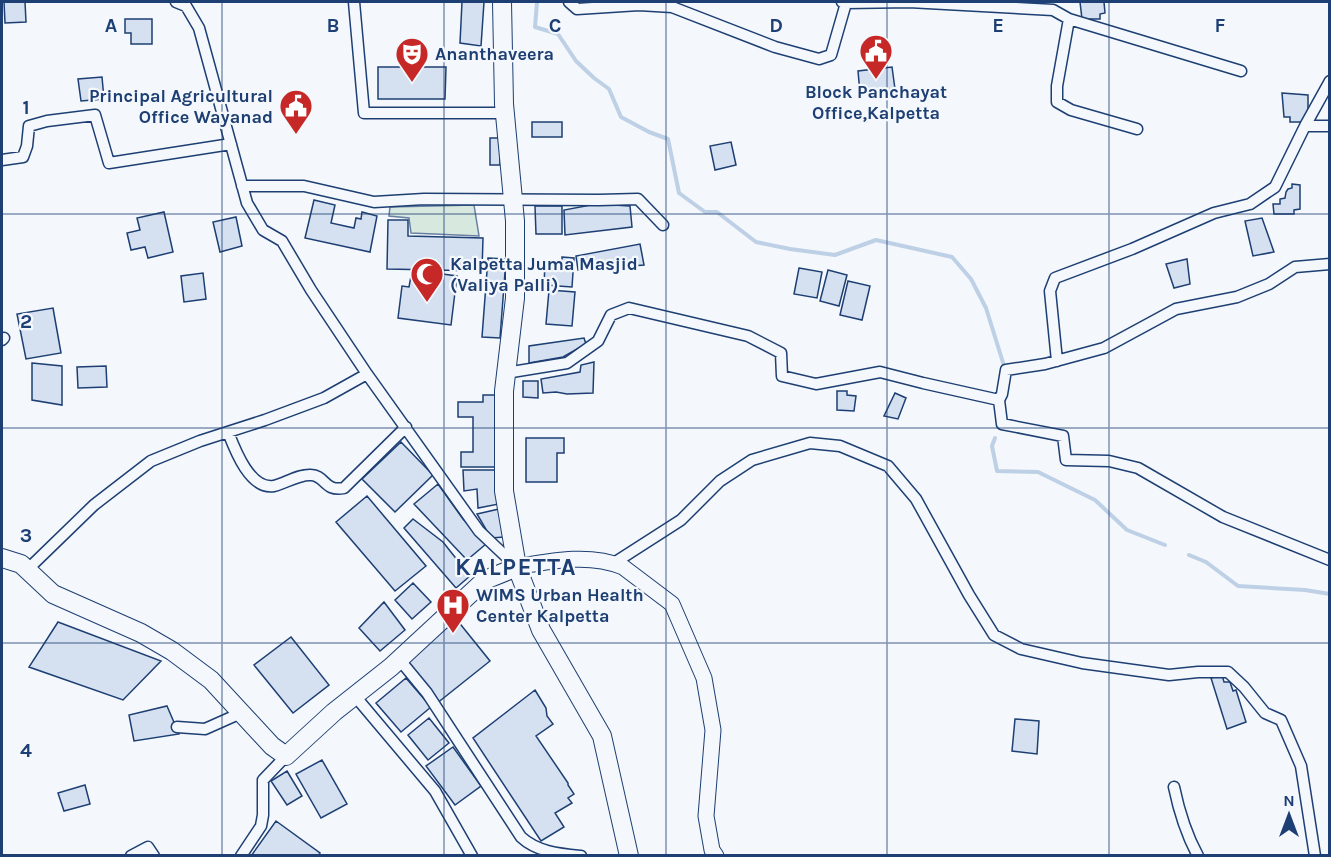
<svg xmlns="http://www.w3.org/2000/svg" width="1331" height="857" viewBox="0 0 1331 857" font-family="Karla,sans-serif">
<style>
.green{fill:#d7e8df;stroke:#687fa3;stroke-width:1.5}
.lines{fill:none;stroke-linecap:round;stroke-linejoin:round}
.stream{stroke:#bed0e5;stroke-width:4}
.building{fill:#d5e0f0;stroke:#1d3f73;stroke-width:1.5}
.minor-casing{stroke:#1d3f73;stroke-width:13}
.secondary-casing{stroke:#1d3f73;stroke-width:17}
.primary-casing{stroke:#1d3f73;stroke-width:20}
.minor{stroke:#f4f7fb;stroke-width:10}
.secondary{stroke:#f4f7fb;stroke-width:15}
.primary{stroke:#f4f7fb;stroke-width:18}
.grid{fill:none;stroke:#1d3f73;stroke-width:1.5;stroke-opacity:0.55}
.labels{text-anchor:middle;stroke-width:4.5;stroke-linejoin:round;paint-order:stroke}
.poi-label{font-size:18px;font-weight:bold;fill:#1d3f73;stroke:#f4f7fb;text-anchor:start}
.district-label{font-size:24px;font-weight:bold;letter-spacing:1.5px;fill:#1d3f73;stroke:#f4f7fb}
.grid-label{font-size:20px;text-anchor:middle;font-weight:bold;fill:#1d3f73;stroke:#f4f7fb;stroke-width:4.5;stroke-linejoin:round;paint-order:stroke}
</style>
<rect width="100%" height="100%" fill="#f4f7fb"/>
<path class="green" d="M474 205 479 236 411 233 409 218 389 216 390 207Z"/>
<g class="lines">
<path class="stream" d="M537 2 535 27 558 34 576 61 594 78 609 89 621 117 649 132 668 139 679 193 705 212H717L756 242 790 249 835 255 876 240 952 257 971 279 986 308 1005 369
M995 438 992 446 997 471 1038 472 1095 500 1127 530 1165 545
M1189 555 1206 562 1238 586 1305 590 1330 594"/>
</g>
<path class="building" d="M4 2H25L26 22 5 23Z
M462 2H484L481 46 460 43Z
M1080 2H1104L1105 13 1100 14V19H1082Z
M125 19H152V44H131V33H125Z
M378 67H446L445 99H378Z
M892 67 895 89 860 93 858 71Z
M102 77 104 99 81 101 78 79Z
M1282 93 1308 95V114L1304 117V122H1290V117H1284Z
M532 122H562V137H532Z
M490 138H500V165H490Z
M731 142 736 165 715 170 710 146Z
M1292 184 1300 185V209L1294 210V214H1274L1273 204H1280V199L1285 198 1286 192 1288 189 1292 188Z
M314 200 335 205 331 223 354 228 356 218 361 219 362 212 377 216 370 252 305 238Z
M596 204 630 206 632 227 565 235 564 210Z
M535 206H562V234H536Z
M164 212 173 252 148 258 145 247 131 250 127 233 140 230 137 218Z
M236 217 242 246 220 252 213 222Z
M1262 218 1274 252 1253 256 1245 221Z
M388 220H408V236L483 238 482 271 387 269Z
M640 244 644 265 578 270 576 256Z
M562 257 574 258 572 287 544 285 545 263 562 264Z
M488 258 506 259 500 338 482 337Z
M1187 259 1190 284 1174 288 1166 264Z
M799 268 822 272 817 298 794 294Z
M828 270 847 275 839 306 820 301Z
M203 273 206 299 184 302 181 276Z
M435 273 457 276 451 325 398 318 402 286 409 287 411 276 434 279Z
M848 281 870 286 862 320 840 315Z
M549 290 575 292 572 326 546 324Z
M53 308 61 353 26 359 17 314Z
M584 338 586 344 563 357 529 363V346Z
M594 362 593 393 567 394 556 392 543 393 541 379 580 372 581 365Z
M32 363 62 366V405L32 400Z
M106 366 107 387 78 388 77 367Z
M523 381H538V398L523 397Z
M837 391H847V395L856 396 854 411 837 410Z
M895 393 906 398 898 419 884 416Z
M483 395H498V467H461V452H473V417H458V402H483Z
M526 438H564V453H557V482H526Z
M401 442 433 475 395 512 362 479Z
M463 470H498L499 504 478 508 477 489 464 491Z
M438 484 463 519 486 544 467 560 414 504Z
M367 496 426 566 395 591 336 522Z
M499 509 504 537 491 538 477 514Z
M413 519 443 542 470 576 456 588 404 528Z
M413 583 431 602 412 619 395 600Z
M384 602 405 630 380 651 359 628Z
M457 620 490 661 436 704 403 662Z
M58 622 161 661 123 700 29 667Z
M291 637 329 685 293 713 254 665Z
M1222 675 1224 682H1230L1233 691 1236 690 1246 722 1227 729 1211 678Z
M406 678 431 707 401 732 376 703Z
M535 690 546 708 547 716 553 724 536 736 568 783V785L574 794 568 798 572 803 555 813 564 827 541 841 473 738Z
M167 706 179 734 134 741 129 715Z
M429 718 449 743 428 760 408 735Z
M1015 719 1039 721 1037 754 1012 751Z
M453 747 481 786 455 805 426 766Z
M322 760 347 804 321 818 296 774Z
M287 771 302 796 287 805 271 781Z
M85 785 90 804 64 811 58 793Z
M276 821 320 853 318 856H251Z"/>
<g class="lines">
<defs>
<path id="minor" d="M176 2 186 6 199 28 247 203 263 230 282 241 311 290 367 374 479 531 516 566
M354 2 364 113H505
M569 2 577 9 639 5 672 7 775 47 819 59 831 55 846 3
M842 2 846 3 909 2 1053 10 1069 19 1241 71
M1069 19 1057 86V102L1071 110 1137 129
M1305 126H1330
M2 160 23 157 27 146 29 126 47 121 95 115 109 163 231 144
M242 186H304L374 202 424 199 599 200 638 199 663 225
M1330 264 1295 267 1269 284 1237 297 1176 309 1104 348 1045 364 1006 370 1002 394 999 400 1002 424 1063 436 1066 460 1109 461 1138 468 1223 517 1330 560
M2 340 4 338
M1057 361 1050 291 1055 278 1132 249 1214 213 1250 204 1275 187 1305 126 1330 81
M506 373 567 363 598 341 611 315 629 308 748 336 781 353 782 376 816 384 880 372 923 383 999 400
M228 432C235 450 250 490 274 486 286 483 299 474 311 475 325 475 324 492 344 488L406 427
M614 563 681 520 720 481 752 460 810 443 840 446 888 466 916 499 969 595 994 635 1021 649 1082 663 1169 675 1198 672H1228L1244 687 1265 713 1281 720 1301 766 1315 856
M27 570 94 505 151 461 200 441 265 420 324 398 367 374
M399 659 427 693 521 837C537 852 560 854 581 856
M355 696 435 791 472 856
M177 727 205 729 241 713
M1174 787C1179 811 1186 834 1198 856
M131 856 148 847 154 856
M241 856 261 826 263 815V780L286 756"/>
<path id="secondary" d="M517 567C551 561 589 553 623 567L672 604 704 678 713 730 706 816 712 850 716 856"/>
<path id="primary" d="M502 2 504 104 515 221V298L504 391V491L517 567 541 630 602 736 629 856
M2 558 21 564 53 594 141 633 172 651 211 680 272 746 286 756 334 712 391 667 485 580 517 567"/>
</defs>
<use href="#minor" class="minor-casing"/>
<use href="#secondary" class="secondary-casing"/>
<use href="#primary" class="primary-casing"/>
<use href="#minor" class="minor"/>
<use href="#secondary" class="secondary"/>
<use href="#primary" class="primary"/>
</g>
<path class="grid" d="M222 2V856M444 2V856M666 2V856M887 2V856M1109 2V856M2 214H1330M2 428H1330M2 643H1330"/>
<defs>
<symbol id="civic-pin" viewBox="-11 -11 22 30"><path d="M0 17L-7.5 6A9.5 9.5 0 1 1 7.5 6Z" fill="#c62828" stroke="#f4f7fb"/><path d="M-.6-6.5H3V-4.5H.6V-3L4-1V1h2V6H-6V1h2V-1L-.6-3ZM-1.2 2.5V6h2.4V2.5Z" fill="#fff"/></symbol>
<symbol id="theatre-pin" viewBox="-11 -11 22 30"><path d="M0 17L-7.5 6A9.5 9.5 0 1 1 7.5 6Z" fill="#c62828" stroke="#f4f7fb"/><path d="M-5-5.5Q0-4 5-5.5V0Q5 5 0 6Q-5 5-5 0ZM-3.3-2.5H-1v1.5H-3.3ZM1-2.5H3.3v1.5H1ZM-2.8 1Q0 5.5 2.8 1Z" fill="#fff"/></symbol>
<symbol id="mosque-pin" viewBox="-11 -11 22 30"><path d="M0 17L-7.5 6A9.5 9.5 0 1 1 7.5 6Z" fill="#c62828" stroke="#f4f7fb"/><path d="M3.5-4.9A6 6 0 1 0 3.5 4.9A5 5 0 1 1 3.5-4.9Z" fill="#fff"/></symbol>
<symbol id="hospital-pin" viewBox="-11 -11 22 30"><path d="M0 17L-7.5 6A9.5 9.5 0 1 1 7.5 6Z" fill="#c62828" stroke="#f4f7fb"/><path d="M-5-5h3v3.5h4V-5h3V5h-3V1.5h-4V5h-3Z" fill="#fff"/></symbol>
</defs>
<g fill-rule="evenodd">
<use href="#civic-pin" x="857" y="32" width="38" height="52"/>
<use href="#theatre-pin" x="393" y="35" width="38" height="52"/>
<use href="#civic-pin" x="277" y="87" width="38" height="52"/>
<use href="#mosque-pin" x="408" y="255" width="38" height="52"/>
<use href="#hospital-pin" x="434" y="586" width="38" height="52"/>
</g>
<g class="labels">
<g class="poi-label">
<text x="435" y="60">Ananthaveera</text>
<text x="876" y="98" text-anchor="middle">Block Panchayat<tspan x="876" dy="21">Office,Kalpetta</tspan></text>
<text x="273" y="102" text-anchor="end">Principal Agricultural<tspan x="273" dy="21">Office Wayanad</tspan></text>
<text x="450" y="270">Kalpetta Juma Masjid<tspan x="450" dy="21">(Valiya Palli)</tspan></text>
<text x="476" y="601">WIMS Urban Health<tspan x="476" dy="21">Center Kalpetta</tspan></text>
</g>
<g class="district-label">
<text x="516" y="575">KALPETTA</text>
</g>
</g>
<g class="grid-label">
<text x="111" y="32">A</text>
<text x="333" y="32">B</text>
<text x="555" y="32">C</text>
<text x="776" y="32">D</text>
<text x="998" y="32">E</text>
<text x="1220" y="32">F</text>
<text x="26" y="114">1</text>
<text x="26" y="328">2</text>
<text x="26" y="542">3</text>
<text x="26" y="757">4</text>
</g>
<rect width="1331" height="857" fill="none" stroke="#1d3f73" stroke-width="6"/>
<g transform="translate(1289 815)" stroke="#f4f7fb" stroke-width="4.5" paint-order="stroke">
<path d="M0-4.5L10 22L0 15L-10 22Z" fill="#1d3f73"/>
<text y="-9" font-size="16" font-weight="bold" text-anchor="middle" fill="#1d3f73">N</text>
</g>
</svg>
